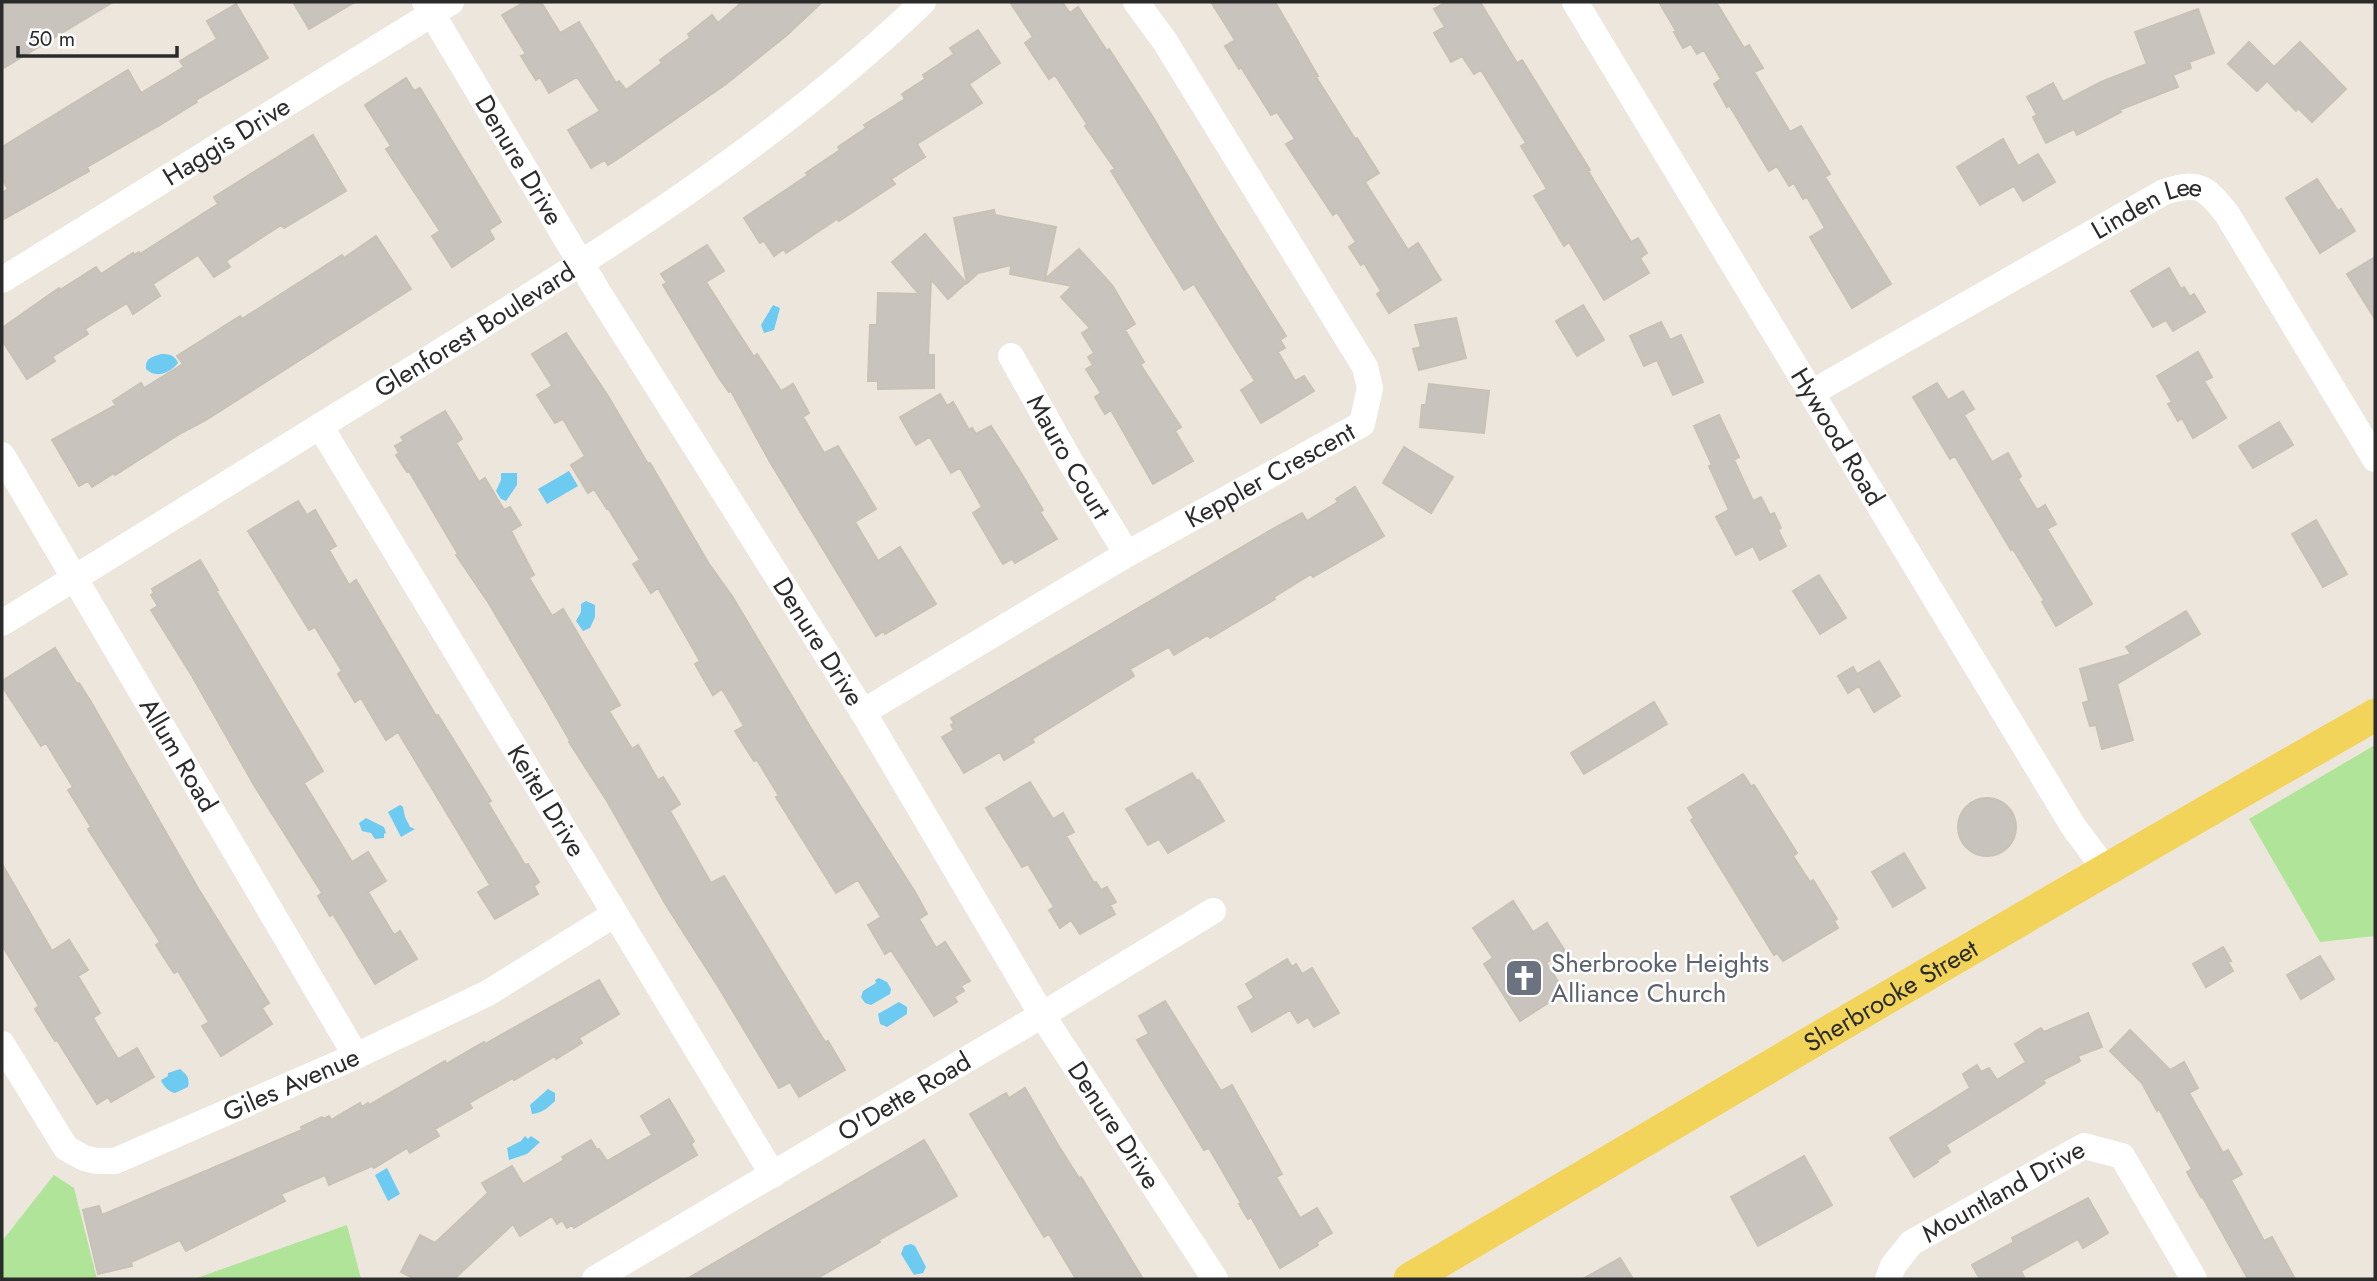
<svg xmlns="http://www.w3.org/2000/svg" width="2377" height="1281" viewBox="0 0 2377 1281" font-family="Jost,sans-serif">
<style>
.green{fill:#b0e498}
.water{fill:#6dcaf1}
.building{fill:#c8c3bc;stroke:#c8c2b6;stroke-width:2}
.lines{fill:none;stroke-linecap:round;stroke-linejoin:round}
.minor{stroke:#fff;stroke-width:26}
.major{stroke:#f3d45b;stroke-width:33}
.labels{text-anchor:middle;stroke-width:5;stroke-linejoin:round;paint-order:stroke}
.street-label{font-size:26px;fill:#2b2b2b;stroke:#fff}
.worship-label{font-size:26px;fill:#5b616d;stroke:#fff;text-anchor:start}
</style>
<rect width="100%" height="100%" fill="#ede6dc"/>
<path class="green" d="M2375 745V936L2320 942 2249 819Z
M54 1175 74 1188 97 1279H2V1241Z
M347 1225 361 1279H194Z"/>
<path class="water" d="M773 305 780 308 774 330 764 333 761 325Z
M161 354C169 354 175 355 178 363 170 373 156 379 146 369 145 358 152 357 161 354Z
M569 471 578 486 547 504 538 489Z
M501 473H517V485L506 501 501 499 496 491 501 480Z
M586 601 595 605V617L590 628 583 631 576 621 581 612V604Z
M400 805 403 807 405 817 410 827 415 829 401 837 388 812Z
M366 818 384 827 386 833 384 834V838L375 839 371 833 362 831 359 823Z
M879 978 887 982 891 989 890 994 871 1005 865 1003 861 997 863 991 876 983 875 980Z
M899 1002 907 1007V1014L887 1027 880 1024 878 1014Z
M180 1069C187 1075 190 1078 188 1087L175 1093C169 1092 163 1086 161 1080L168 1076V1073Z
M548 1089 555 1093V1101C548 1108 542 1113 532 1114L530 1105Z
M525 1136 528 1139 531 1136 540 1142 527 1154 509 1160 507 1148 521 1141Z
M387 1168 400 1194 388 1201 375 1175Z
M911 1244 915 1246 926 1267 923 1273 914 1275 901 1254 904 1246Z"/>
<path class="building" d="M2 2H113L2 69Z
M293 2H355L309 29Z
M525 2H541L560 33 579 22 616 83 619 81 626 90 662 63 660 60 690 38 688 34 712 15 718 23 742 2H822L787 35 726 84 625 154 608 165 605 160 591 168 568 130 600 111 577 77 549 93 540 77 536 80 521 56 526 54 502 15Z
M1010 2H1062L1070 13 1078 7 1107 51 1109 49 1151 114 1218 227 1286 336 1280 340 1285 348 1278 352 1295 381 1304 376 1314 391 1261 423 1241 390 1255 381 1194 284 1184 290 1111 171 1115 169 1085 126 1087 124 1055 75 1049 79 1025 43 1033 37Z
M1211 2H1275L1318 76 1316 77 1355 139 1357 138 1379 173 1365 182 1408 250 1418 243 1441 280 1389 313 1377 294 1381 291 1364 263 1361 265 1349 247 1356 242 1337 212 1333 215 1286 144 1295 139 1277 112 1271 115 1241 67 1239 69 1225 46 1235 40Z
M1447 2H1480L1517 63 1522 60 1590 170 1588 171 1631 242 1638 238 1647 253 1640 258 1649 273 1604 300 1569 242 1564 246 1534 196 1547 189 1521 146 1526 143 1481 70 1474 74 1462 56 1451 62 1434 33 1445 27 1434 9Z
M1659 2H1716L1744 48 1749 45 1763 68 1754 72 1790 132 1801 126 1830 174 1825 177 1891 284 1852 308 1810 237 1825 228 1807 197 1803 199 1794 183 1789 186 1777 166 1769 171 1729 105 1727 107 1714 84 1721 79 1704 50 1697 54 1691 44 1683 48 1674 32 1676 31Z
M236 4 268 58 196 100 197 102 160 125 87 167 89 171 2 220V193L8 189 2 179V147L128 70 141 93 184 67 180 61 217 39 207 21Z
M2198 9 2214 53 2189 62 2191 68 2173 75 2178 87 2119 110 2121 112 2077 135 2074 129 2046 143 2033 117 2037 115 2027 97 2053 83 2063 102 2101 82 2147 64 2135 32Z
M978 30 1000 63 969 84 982 103 917 144 925 157 891 179 895 184 839 221 837 219 786 253 784 249 774 256 764 241 760 243 744 218 808 175 806 173 840 150 838 147 866 128 864 125 905 99 902 94 925 79 923 75 954 54 950 48Z
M2249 42 2274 67 2300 42 2346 89 2312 122 2298 108 2296 111 2267 81 2257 91 2228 64Z
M406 78 414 91 420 88 501 222 489 230 494 239 452 267 432 236 440 231 386 149 391 146 365 105Z
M313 135 346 191 284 228 281 225 226 261 230 267 214 277 198 255 153 284 160 296 133 314 127 303 85 329 88 334 52 357 55 361 27 379 2 340V328L59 288 60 290 96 267 101 274 133 253 134 255 139 252 140 254 218 204 214 197Z
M2003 139 2018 166 2038 154 2055 182 2023 201 2014 186 1980 205 1957 167Z
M2317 179 2338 211 2341 209 2355 231 2320 253 2286 198Z
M994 210 995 215 1056 227 1045 279 1079 249 1112 285 1135 324 1125 330 1144 362 1140 364 1181 427 1175 431 1193 461 1153 484 1111 410 1105 414 1095 397 1101 393 1086 369 1093 365 1088 357 1094 353 1082 333 1090 328 1061 297 1072 286 1010 274 1011 265 978 273 967 283 954 218Z
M925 234 966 283 948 299 931 279 928 355H934V388L878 389V381H868L870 325H877L878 293 919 294 892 262Z
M376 236 411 289 206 420 181 433 115 475 114 473 92 487 88 481 79 486 52 440 116 405 113 401 141 383 144 388 183 364 177 356 207 337 240 316 242 319 342 255 344 258Z
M707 245 724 271 706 282 732 323 754 357 757 354 781 391 793 384 809 413 803 417 824 453 838 446 876 509 855 522 878 561 900 547 936 604 885 634 884 631 876 636 770 462 731 391 729 392 719 378 663 285 667 283 661 274Z
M2375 257V319L2347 274Z
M2169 268 2181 289 2184 287 2190 297 2194 294 2205 312 2173 331 2166 320 2153 327 2131 291Z
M1583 305 1604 340 1577 356 1556 321Z
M1456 318 1466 358 1419 370 1413 349 1421 347 1415 325Z
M1661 322 1670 340 1681 335 1703 382 1673 395 1657 360 1644 366 1630 336Z
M566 333 608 396 648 464 650 463 709 564 732 596 812 730 915 892 927 914 919 919 936 948 945 942 970 981 961 986 964 991 954 997 957 1002 934 1016 891 950 885 954 868 925 881 917 858 880 836 893 776 797 779 796 757 760 754 761 735 731 744 726 722 689 713 695 695 664 700 661 658 588 651 593 633 564 640 560 608 508 607 509 594 489 588 493 571 465 585 456 563 419 555 423 537 395 552 386 532 354Z
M2198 352 2212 377 2204 381 2226 418 2193 438 2182 418 2178 421 2168 404 2172 402 2157 376Z
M1937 383 1948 400 1963 391 1974 409 1964 415 1992 462 2008 453 2021 476 2018 479 2037 510 2045 505 2056 524 2047 529 2092 604 2056 626 2042 602 2044 600 2013 549 2011 550 1955 456 1950 459 1913 397Z
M1429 384 1489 391 1484 433 1420 427 1422 405H1426Z
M940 394 947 406 953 402 969 430 972 428 976 434 991 426 1021 473 1043 510 1040 512 1057 539 1015 563 1012 559 1003 564 973 513 982 507 960 468 951 473 930 437 916 445 900 417Z
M445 411 462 439 456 443 479 482 485 478 504 510 510 507 521 525 511 531 534 575 529 578 552 616 563 609 620 705 609 711 632 749 638 745 658 780 663 777 680 804 670 811 711 883 724 876 825 1042 828 1041 845 1070 799 1097 790 1082 779 1088 719 988 666 905 607 801 569 742 570 741 547 701 488 602 456 555 458 554 409 471 407 472 396 455 399 453 395 446 404 441 401 437Z
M1719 415 1739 457 1734 460 1753 501 1761 497 1770 515 1774 513 1781 528 1778 530 1786 546 1760 560 1753 546 1736 555 1716 517 1729 510 1709 466 1712 465 1694 426Z
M2279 422 2293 445 2253 468 2239 446Z
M1404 447 1453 477 1431 513 1383 483Z
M1355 487 1384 536 1313 577 1311 574 1274 597 1275 599 1210 638 1208 635 1174 655 1169 647 1130 669 1134 676 1032 739 1034 742 1004 760 1000 752 964 773 942 737 954 730 951 725 954 723 951 718 1278 526 1302 513 1307 521 1338 502 1336 499Z
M298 501 307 515 315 510 336 546 329 550 349 585 356 580 436 716 438 715 491 801 488 803 525 865 528 864 539 882 534 886 538 894 495 919 478 892 490 885 398 732 386 740 361 698 355 702 338 674 342 671 315 627 309 630 248 531Z
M2316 520 2347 574 2323 587 2292 534Z
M200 560 218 590 216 591 323 771 304 783 352 862 368 852 386 881 368 892 394 935 400 931 417 959 375 984 333 914 330 916 318 896 322 893 254 785 192 676 151 610 158 606 151 595 154 593 152 589Z
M1819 575 1846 618 1820 634 1793 591Z
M2186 611 2200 634 2117 684 2133 740 2102 749 2096 725 2090 726 2083 703 2089 701 2080 669 2131 654 2126 647Z
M55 648 77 684 79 683 91 702 199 890 269 1003 262 1008 272 1024 221 1056 202 1026 209 1022 178 971 174 973 156 945 160 942 88 829 91 827 68 790 73 787 46 743 41 746 2 686V681Z
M1879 661 1900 696 1874 712 1859 686 1848 693 1838 676 1853 667 1857 674Z
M1654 702 1667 724 1584 774 1571 753Z
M1192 773 1197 781 1199 780 1224 821 1168 853 1159 839 1148 845 1126 809Z
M1743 774 1751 786 1754 785 1797 853 1793 856 1810 882 1813 880 1837 919 1834 921 1838 928 1783 961 1777 953 1774 955 1691 820 1694 818 1688 808Z
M1030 782 1053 819 1063 813 1074 832 1066 836 1094 883 1096 882 1101 890 1107 887 1116 902 1110 905 1115 914 1080 934 1071 920 1060 928 1049 910 1054 907 1028 864 1022 867 986 808Z
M1958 827a29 29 0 1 1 58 0a29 29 0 1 1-58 0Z
M1904 853 1925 888 1893 907 1872 872Z
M2 864 52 951 69 940 88 970 78 976 100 1013 93 1018 118 1059 137 1048 154 1077 111 1102 108 1097 97 1104 57 1040 55 1041 35 1009 39 1006 2 945Z
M1513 901 1533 932 1547 923 1565 951 1546 963 1565 992 1520 1021 1484 964 1493 958 1473 928Z
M2223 947 2231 961 2228 962 2233 971 2206 987 2193 964Z
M2320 956 2334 979 2301 999 2287 975Z
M1287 959 1292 967 1296 964 1302 974 1312 968 1339 1013 1314 1027 1308 1017 1298 1023 1290 1010 1252 1032 1238 1007 1254 998 1246 984Z
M599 980 619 1014 579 1038 582 1043 556 1059 555 1056 514 1080 513 1078 469 1103 472 1108 435 1129 439 1136 410 1153 407 1148 374 1168 372 1166 329 1185 325 1175 281 1194 285 1201 186 1251 180 1240 131 1262 132 1266 98 1274 83 1210 99 1206 102 1215 302 1130 301 1127 322 1117 323 1119 329 1116 331 1120 360 1103 362 1107 368 1103 369 1105 445 1061 446 1064 484 1042 485 1044Z
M1165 1001 1221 1091 1232 1085 1282 1174 1276 1177 1300 1218 1317 1208 1332 1233 1317 1242 1318 1245 1280 1268 1251 1217 1248 1219 1239 1204 1241 1203 1209 1148 1204 1150 1137 1040 1149 1034 1139 1016Z
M2088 1013 2102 1047 2078 1056 2080 1061 2043 1080 2045 1083 2024 1097 1946 1145 1950 1152 1937 1160 1938 1162 1914 1177 1890 1138 1970 1088 1963 1074 1977 1065 1981 1072 1989 1068 1997 1080 2026 1062 2015 1044 2041 1028 2044 1032Z
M2130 1030 2170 1070 2184 1062 2198 1088 2189 1093 2223 1153 2228 1150 2242 1174 2231 1180 2264 1241 2272 1237 2295 1279H2248L2202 1196 2201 1197 2187 1172 2192 1169 2159 1109 2157 1111 2142 1083 2110 1051Z
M1025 1088 1058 1145 1079 1178 1081 1177 1143 1279H1076L1049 1234 1044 1237 970 1114 1006 1093 1009 1098Z
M669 1099 694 1141 691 1144 697 1155 574 1228 572 1225 567 1228 562 1220 557 1224 552 1216 520 1236 513 1224 454 1279H415L401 1272 420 1235 435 1243 488 1193 482 1183 512 1166 523 1184 564 1160 562 1157 591 1140 597 1150 599 1149 607 1161 652 1135 641 1116Z
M924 1140 957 1196 879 1240 880 1242 816 1279H687Z
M1804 1156 1832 1205 1758 1246 1731 1197Z
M2088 1198 2108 1233 2083 1248 2078 1239 2021 1271 2025 1279H1980L1972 1265 2014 1242 2012 1238Z
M1620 1258 1633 1279H1583Z"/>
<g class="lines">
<g class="minor">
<path id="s1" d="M425 2 598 292 863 712 1042 1015 1215 1279"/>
<path id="s2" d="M1575 2 2073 826 2105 869"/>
<path id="s3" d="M2 280 451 2"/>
<path id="s4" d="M1011 356 1070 461 1127 554"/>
<path id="s5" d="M1813 392 2164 192C2198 181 2205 186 2227 214L2375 459"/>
<path id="s6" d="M320 426 773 1175"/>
<path id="s7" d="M2 455 356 1056"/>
<path id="s8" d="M2 623C146 534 290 444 435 355 605 249 778 142 923 2"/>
<path id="s9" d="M863 712 1127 554 1362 424 1370 388 1365 367 1164 40 1136 2"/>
<path id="s10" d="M2 1044 66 1148 84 1158 96 1161H115L356 1056 488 993 615 914"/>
<path id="s11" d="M595 1279 1042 1015 1213 911"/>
<path id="s12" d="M1888 1279 1893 1266 1911 1243 2084 1146 2122 1156 2194 1279"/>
</g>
<path class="major" id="s13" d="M1410 1279C1731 1089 2051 900 2375 715"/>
</g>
<defs>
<symbol id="church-square" viewBox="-11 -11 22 22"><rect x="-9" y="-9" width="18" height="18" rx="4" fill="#6b7280" stroke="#fff"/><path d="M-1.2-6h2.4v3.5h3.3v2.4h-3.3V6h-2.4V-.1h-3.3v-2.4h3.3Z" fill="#fff"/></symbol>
</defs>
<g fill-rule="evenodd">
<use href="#church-square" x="1502" y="956" width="44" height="44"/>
</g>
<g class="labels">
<g class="street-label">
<text dy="9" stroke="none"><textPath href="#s3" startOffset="264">Haggis Drive</textPath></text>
<text dy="9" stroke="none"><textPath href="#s1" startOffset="184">Denure Drive</textPath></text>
<text dy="9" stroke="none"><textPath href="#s5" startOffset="383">Linden Lee</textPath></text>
<text dy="9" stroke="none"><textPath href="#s8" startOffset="556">Glenforest Boulevard</textPath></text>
<text dy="9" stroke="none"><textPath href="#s2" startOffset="508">Hywood Road</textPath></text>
<text dy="9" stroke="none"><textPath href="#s4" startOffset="116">Mauro Court</textPath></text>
<text dy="9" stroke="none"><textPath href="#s9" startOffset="471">Keppler Crescent</textPath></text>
<text dy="9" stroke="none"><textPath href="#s1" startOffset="751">Denure Drive</textPath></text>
<text dy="9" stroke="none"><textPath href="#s7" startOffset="348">Allum Road</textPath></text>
<text dy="9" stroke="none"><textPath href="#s6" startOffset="438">Keitel Drive</textPath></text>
<text dy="9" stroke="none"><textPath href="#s13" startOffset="558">Sherbrooke Street</textPath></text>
<text dy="9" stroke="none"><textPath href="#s10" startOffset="366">Giles Avenue</textPath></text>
<text dy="9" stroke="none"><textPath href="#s11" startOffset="359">O'Dette Road</textPath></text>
<text dy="9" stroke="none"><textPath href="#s1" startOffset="1318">Denure Drive</textPath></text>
<text dy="9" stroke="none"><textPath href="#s12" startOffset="149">Mountland Drive</textPath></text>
</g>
<g class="worship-label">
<text x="1551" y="972">Sherbrooke Heights<tspan x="1551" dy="30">Alliance Church</tspan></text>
</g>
</g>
<rect width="2377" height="1281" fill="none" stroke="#2b2b2b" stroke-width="7"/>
<path d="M18 46v10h159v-10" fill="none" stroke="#2b2b2b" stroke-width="3.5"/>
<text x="28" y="46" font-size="21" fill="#2b2b2b" stroke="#ffffff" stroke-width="5" paint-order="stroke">50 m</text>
</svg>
